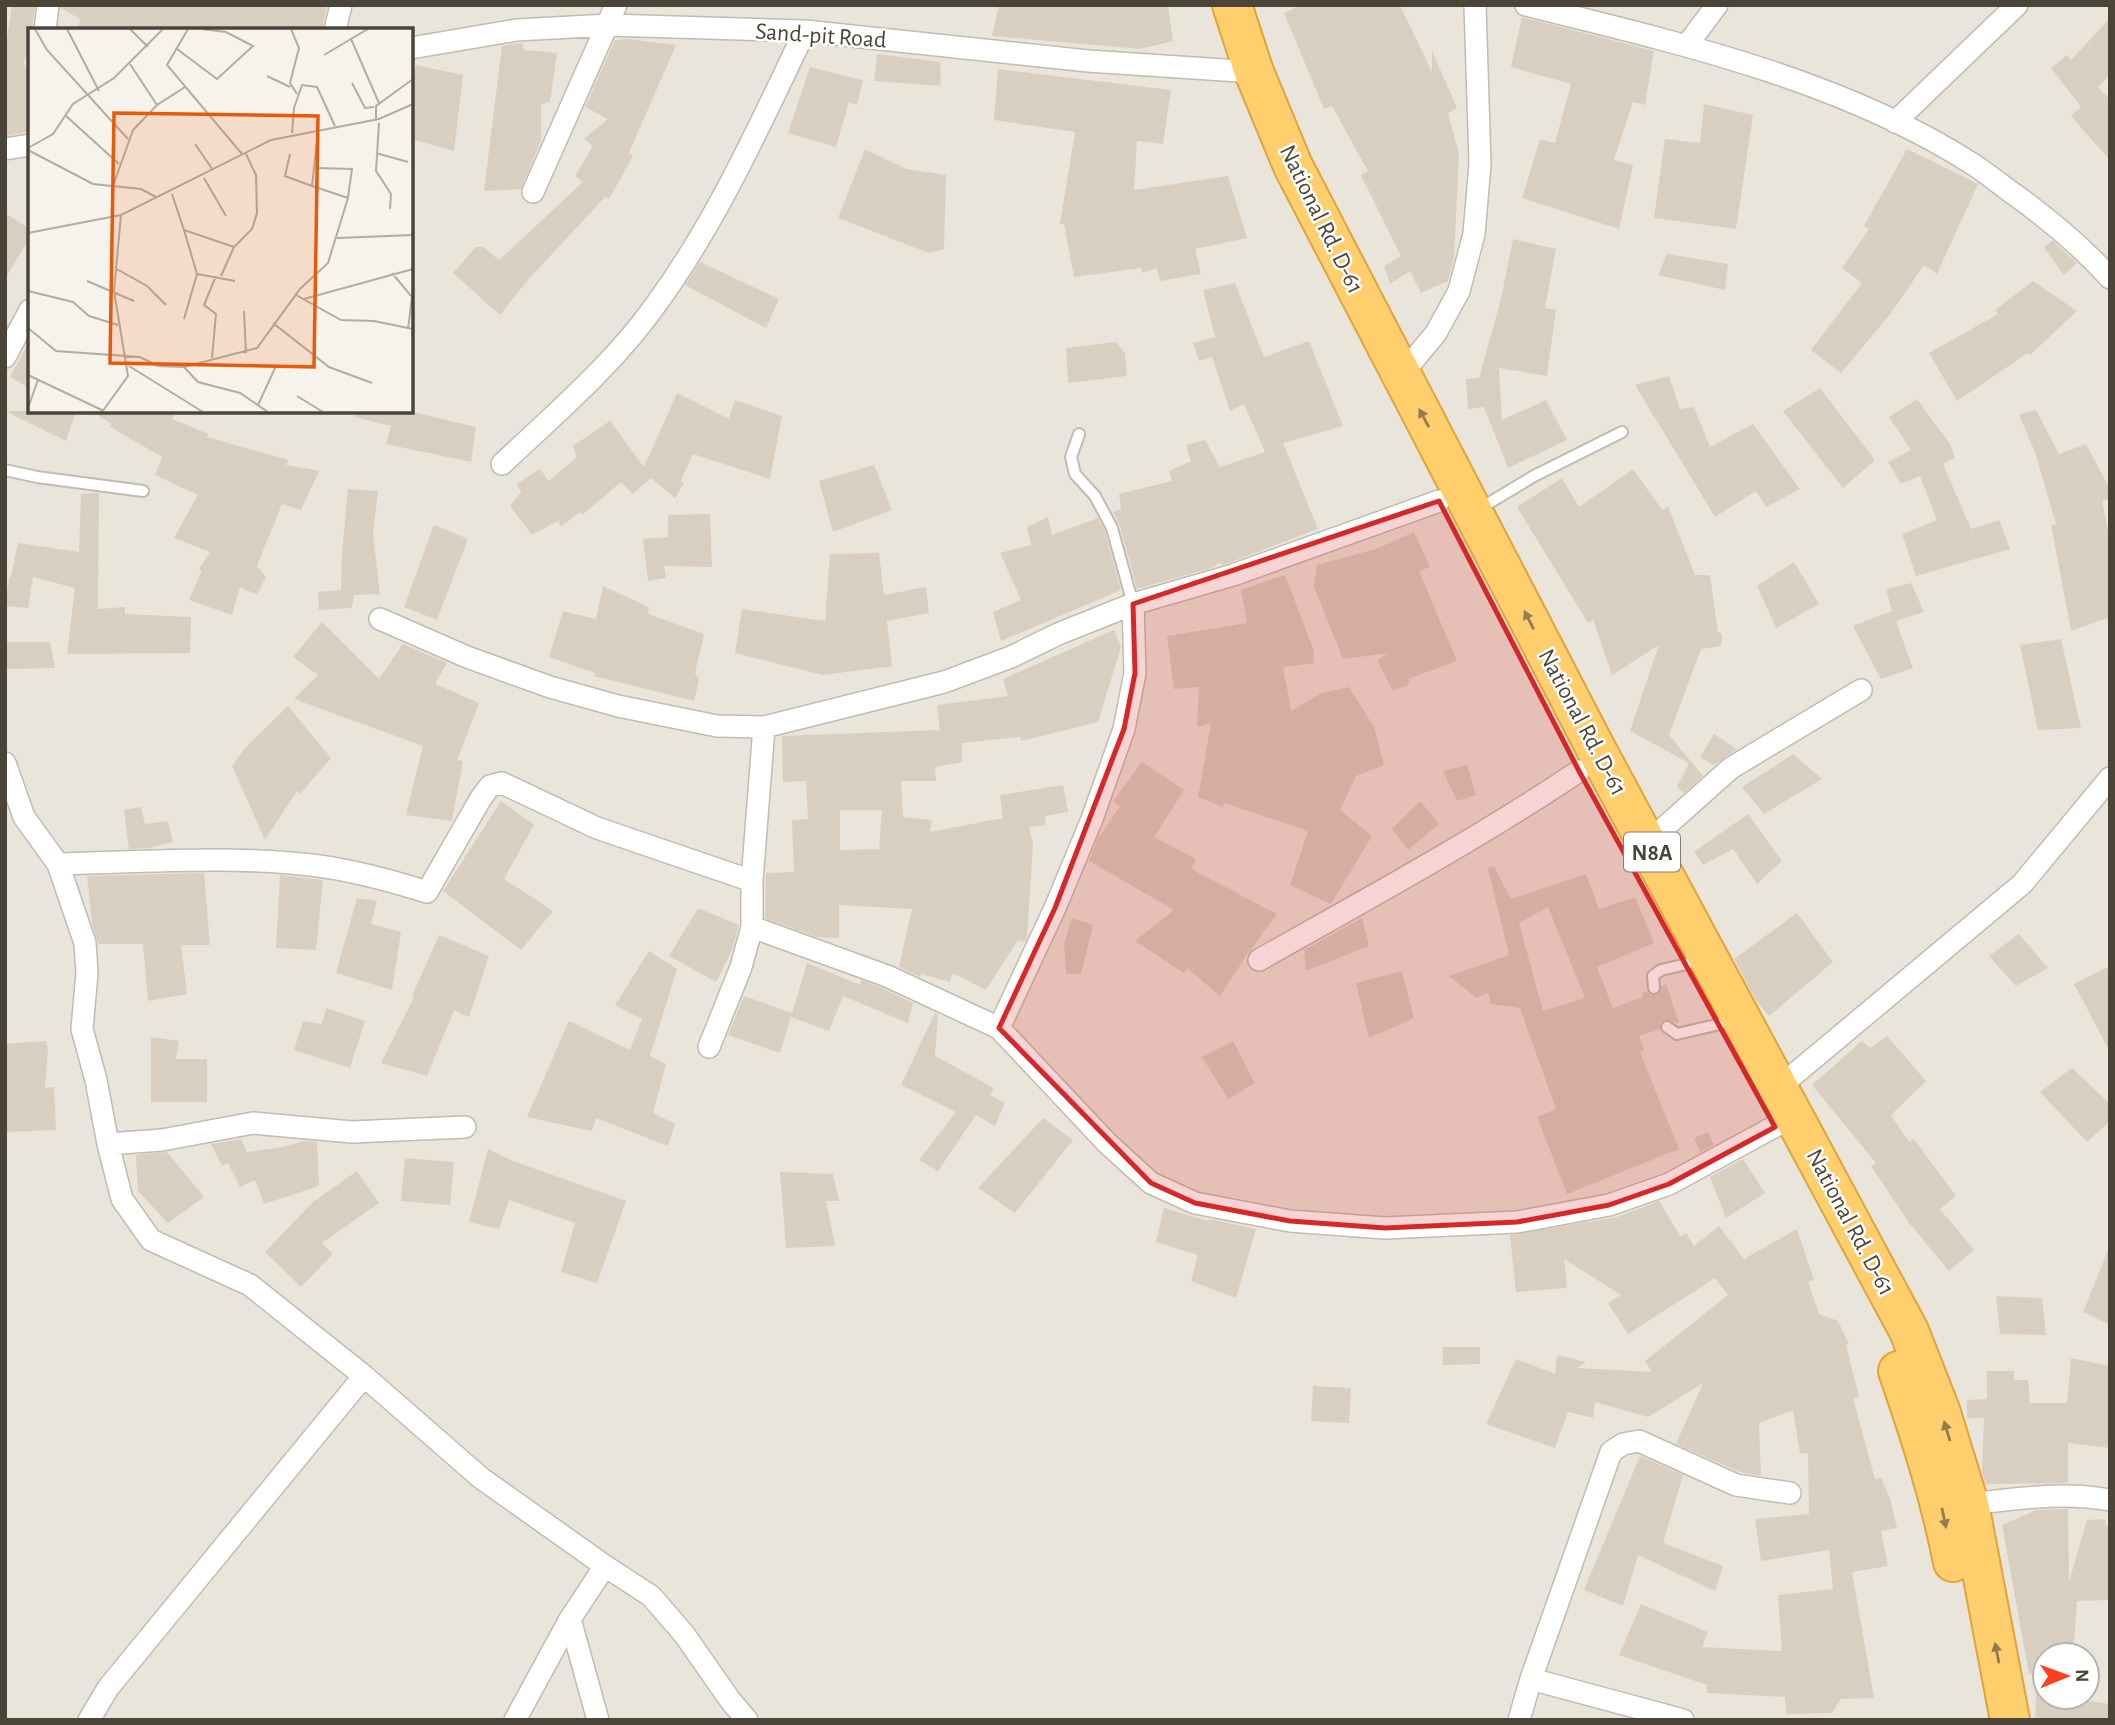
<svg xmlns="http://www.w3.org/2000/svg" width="2115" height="1725" viewBox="0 0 2115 1725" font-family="'Alegreya Sans',sans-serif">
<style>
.residential{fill:#eae5da;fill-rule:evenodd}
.building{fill:#d8cfc1;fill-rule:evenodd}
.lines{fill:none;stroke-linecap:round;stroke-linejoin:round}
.lane-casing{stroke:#c2bbae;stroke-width:14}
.street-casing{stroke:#c2bbae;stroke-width:24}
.highway-casing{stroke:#e0a43c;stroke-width:42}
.lane{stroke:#fff;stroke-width:10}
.street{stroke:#fff;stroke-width:21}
.highway{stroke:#ffcf6e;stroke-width:38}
.oneway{fill:#937c4e}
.marked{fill:#d62828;fill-opacity:0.2;stroke:#d62828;stroke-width:5;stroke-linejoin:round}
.labels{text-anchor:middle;stroke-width:5;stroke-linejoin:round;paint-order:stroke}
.shield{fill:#fff;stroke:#817c74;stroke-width:2}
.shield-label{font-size:23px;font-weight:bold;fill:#4b4439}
.street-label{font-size:24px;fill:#4b4439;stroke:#fff}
.inset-road{fill:none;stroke:#b2ada4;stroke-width:2}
.view{fill:#e8590c;fill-opacity:0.15;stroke:#e8590c;stroke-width:3.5}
.inset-edge{fill:none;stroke:#4b4439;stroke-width:3.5}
</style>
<rect width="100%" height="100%" fill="#f6f3ec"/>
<path class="residential" d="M5 5H2110V1720H5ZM30 30H411V411H30ZM2045 1655H2087V1697H2045Z"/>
<path class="building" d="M12 5H35L32 30H30V45L24 61 30 87V132L5 136V52Z
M61 5H326V10L322 30H78L80 19 61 8Z
M999 5H1168L1173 41 1140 49 992 36Z
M1302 5H1400L1432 72V51L1457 108 1448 113 1459 154 1454 258 1448 281 1421 293 1410 271 1390 284 1384 266 1401 256 1361 175 1368 171 1332 106 1324 109 1284 13Z
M1522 17 1654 51 1645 105 1633 102 1614 160 1633 165 1619 229 1522 198 1540 139 1555 143 1571 84 1511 67Z
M2110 18V75L2098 87 2110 100V160L2071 116 2081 107 2051 68 2067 55 2071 60Z
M627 39 676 45 629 153 633 156 609 199 605 197 527 281 500 315 453 273 476 247H483L499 260 583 182 575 176 593 146 584 139 608 119 585 107 615 40Z
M522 43 524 50 557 53 550 102 541 104V141L521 189 484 191 502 46Z
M877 54 940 62 941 86 874 81Z
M416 65 463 75 454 151 411 139V90Z
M810 67 863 80 857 105 849 102 836 147 788 133Z
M998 69 1171 90 1163 144 1137 141 1134 190 1228 176 1247 238 1195 249 1201 274 1160 281 1157 268 1142 273 1141 268 1074 277 1064 224H1060L1075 132 994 120Z
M1704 104 1753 115 1736 229 1654 218 1665 139 1700 143Z
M865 149 906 169 946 175 944 249 929 253 838 218Z
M1907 149 1978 184 1937 274 1924 265 1891 313 1841 373 1811 350 1862 283 1842 268 1869 229 1864 226Z
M5 213 30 229V237L5 279Z
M1513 239 1556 249 1545 308 1556 310 1547 376 1499 368 1502 420 1546 400 1567 440 1508 468 1484 407 1468 409 1466 379 1479 378 1501 299Z
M2052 240 2077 263 2064 275 2044 248Z
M1667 254 1728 264 1725 290 1658 275Z
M700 262 779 299 766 328 685 285Z
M2033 281 2077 311 2030 355 2028 353 1957 401 1929 353 1998 314 1995 310Z
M1235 283 1264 357 1309 341 1343 426 1283 443 1318 529 1229 563 1221 565V562L1211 568 1137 589 1120 526 1113 512 1121 509 1119 494 1172 481 1169 471 1191 461 1186 445 1205 440 1220 467 1265 452 1244 404 1230 411 1212 357 1199 361 1193 343 1215 337 1203 290Z
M30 340V388L10 377Z
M1116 342 1125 353 1127 376 1068 383 1066 348Z
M1669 376 1680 409 1694 407 1710 447 1753 424 1800 489 1766 507 1756 491 1715 517 1635 385Z
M1820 388 1875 460 1843 488 1783 411Z
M677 393 729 419 735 400 782 416 770 479 693 454 681 480 684 483 675 498 651 478 633 494 621 482 582 515 580 512 561 527 558 521 532 535 510 506 521 492 517 484 540 469 549 481 577 457 573 446 610 421 644 467Z
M1917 399 1950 444 1955 458 1943 464 1971 529 1999 520 2010 549 1916 576 1902 534 1937 520 1920 476 1901 484 1888 462 1911 450 1889 417Z
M2036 410 2059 454 2086 444 2110 489V499L2102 501 2110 541V617L2071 631 2051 525 2056 524 2035 452 2019 415Z
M5 411H76L66 441Z
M91 411H176L172 419 209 434 207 437 289 460 286 465 319 471 301 510 282 504 257 566 266 577 257 595 240 587 232 615 189 600 202 570 199 569 210 552 174 538 198 495 155 475 162 457 110 427 112 424Z
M356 411H409L476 427 471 462 386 444 391 426 355 417Z
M874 465 892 510 833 532 819 481Z
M1633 469 1662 510 1668 506 1695 575H1710L1718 632 1722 634 1721 646 1701 649 1669 735 1703 776 1684 793 1677 787 1689 763 1630 731 1659 645 1612 675 1593 619 1588 623 1517 507 1562 478 1579 507Z
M348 489 378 491 373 534 380 594 354 595 352 608 319 610 318 592 341 590 342 552Z
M99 493 98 609 125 607V614L191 617 190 653 67 654 75 588 33 577 28 608 5 606 9 578 11 577 18 543 79 552 81 494Z
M710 514 712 567 664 566 666 578 648 581 643 539 668 537V515Z
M1048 517 1052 535 1098 518 1105 531 1121 590 1001 641 993 612 1021 600 1000 553 1031 545 1027 527Z
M434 525 468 539 437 620 404 607Z
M1414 532 1430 567 1419 571 1457 661 1408 679 1410 684 1393 691 1377 660 1389 653 1343 659 1314 587 1317 565 1376 549Z
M879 553 884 595 926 587 929 613 887 621 892 666 823 675 735 653 742 609 825 621 830 554Z
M1794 562 1819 604 1776 628 1757 586Z
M1285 575 1314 651V663L1283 667 1291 711 1322 693 1349 687 1374 727 1384 765 1356 776 1340 810 1372 836 1331 904 1290 885 1308 831 1224 803 1223 807 1198 797 1211 723 1197 727 1199 687 1174 689 1167 636 1247 623 1241 590Z
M1911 583 1924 612 1896 621 1913 668 1881 679 1853 626 1892 611 1886 589Z
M603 586 649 607 648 614 704 634 695 673 699 680 694 701 594 676 595 673 549 657 563 611 596 619Z
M322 622 379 679 403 644 447 663 435 684 479 703 457 760 463 761 452 821 406 815 423 746 294 699 318 675 293 657Z
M1114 630 1121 647 1098 722 1021 741 1020 737 962 743V762L935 767 936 781H901L903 817 932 820 930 832 1003 818 1000 795 1063 785 1068 812 1045 816 1046 825 1029 827 1033 843 1027 937 1025 942 1018 940 986 990 953 973 950 982 921 974 920 977 899 967 912 909 839 905V938L817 937 765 918 766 873 794 872 792 820 808 819 806 781 783 782 782 736 940 730 937 705 1008 696 1003 679ZM840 810H882L879 849 840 850Z
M2061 639 2081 728 2038 730 2020 645Z
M5 642H50L55 668 5 669Z
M288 706 331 758 300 794 297 791 265 840 232 766 245 748Z
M1714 734 1737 749 1714 765 1700 757Z
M1793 754 1822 779 1764 814 1742 787Z
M1142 762 1184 790 1154 837 1196 859 1191 869 1277 914 1248 953 1220 996 1187 968 1184 973 1135 941 1174 910 1089 861 1097 840 1120 806 1113 801Z
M1467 765 1476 795 1457 801 1443 771Z
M501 801 534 825 504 879 553 911 521 950 443 891Z
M1420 801 1439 824 1408 850 1392 829Z
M141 807 145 824 168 821 173 842 149 848 129 849 124 810Z
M1748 814 1782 861 1757 884 1733 849 1703 865 1694 852Z
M1494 866 1511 899 1586 874 1599 909 1635 897 1654 943 1597 967 1613 1008 1643 997 1642 993 1647 991 1651 995H1658L1662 986 1666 984 1679 1023 1664 1020 1660 1023V1029L1639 1036 1644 1050 1640 1052 1679 1149 1567 1194 1537 1117 1556 1109 1520 1008 1491 1004 1488 993 1476 998 1449 976 1509 955 1488 868ZM1548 907 1585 998 1543 1011 1519 923Z
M204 873 210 945H181L187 994 148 1001 143 944H98L92 923 87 876Z
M280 875 323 880 316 950 276 948Z
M357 898 377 901 371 924 401 932 392 990 336 973Z
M698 908 739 925 737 932H735L737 933 732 950 716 982 669 956Z
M1797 913 1833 962 1769 1016 1755 999 1734 959Z
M1072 918 1093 925 1081 974H1066L1064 943Z
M1362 918 1369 946 1306 971 1304 950Z
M2019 934 2048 968 2016 986 1989 956Z
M439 935 489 956 469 1017 454 1010 427 1076 381 1063 414 997 412 996Z
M649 951 677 969 650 1056 666 1064 653 1113 675 1124 668 1146 596 1118 592 1131 527 1117 569 1021 630 1050 642 1019 615 1005Z
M807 963 860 985 861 980 882 988 913 1003 908 1023 843 996 829 1031 791 1017Z
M2110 966V1052L2074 984Z
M1402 971 1414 1018 1369 1038 1356 983Z
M744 996 792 1013 780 1053 728 1035Z
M326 1008 365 1021 350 1068 294 1050 303 1021 322 1024Z
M935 1013 938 1014 935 1056 994 1088 990 1095 1005 1103 995 1126 976 1115 938 1171 919 1160 956 1112 901 1085Z
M1887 1036 1926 1081 1891 1115 1909 1142 1914 1139 1956 1196 1940 1209 1974 1250 1949 1271 1910 1224 1871 1166 1876 1163 1812 1085 1862 1041 1870 1048Z
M151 1037 179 1041 176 1059H207V1102H151Z
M46 1041 48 1049 45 1088 54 1087 56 1130 5 1132V1044Z
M1233 1041 1255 1083 1228 1099 1202 1057Z
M2072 1068 2110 1104V1121L2087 1142 2040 1092Z
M1043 1118 1073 1140 1015 1213 978 1188Z
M1708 1132 1714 1145 1700 1152 1694 1138Z
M241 1139 247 1152 283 1147 304 1141 317 1142 319 1186 264 1204 255 1180 240 1187 228 1163 222 1166 211 1144Z
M488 1149 513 1161 626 1201 597 1283 561 1272 575 1223 509 1200 499 1229 469 1222Z
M167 1152 204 1197 168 1223 138 1191 136 1158V1155Z
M405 1158 454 1162 450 1205 401 1201Z
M1743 1159 1765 1193 1726 1218 1710 1177Z
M357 1171 379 1203 322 1243 333 1254 301 1287 265 1252 313 1202Z
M780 1172 833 1174 839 1201H826L835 1246 786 1248Z
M1659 1201 1681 1237 1686 1233 1694 1246 1719 1226 1744 1259 1797 1229 1814 1280 1808 1282 1819 1314 1838 1321 1849 1344 1846 1345 1859 1397 1853 1398 1875 1479 1881 1478 1890 1498 1897 1528 1881 1531 1888 1566 1852 1572 1874 1698 1841 1699 1832 1713 1786 1714 1785 1697 1707 1693V1685L1619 1655 1641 1604 1708 1632 1702 1647 1782 1651 1778 1595 1833 1589 1829 1550 1761 1561 1755 1519 1809 1514 1808 1453 1800 1454 1793 1410 1759 1423 1761 1476 1740 1472 1676 1444 1703 1383 1648 1417 1595 1402 1593 1418 1568 1412 1555 1448 1486 1424 1516 1359 1555 1374 1557 1355 1586 1362 1577 1368 1652 1372 1645 1361 1728 1295 1715 1278 1628 1334 1608 1303 1621 1295 1564 1259 1567 1288 1516 1292 1510 1235 1617 1217Z
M1164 1208 1208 1221 1209 1219 1256 1229 1236 1298 1191 1281 1198 1255 1156 1242Z
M2109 1248H2110V1325L2083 1312Z
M1996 1296 2042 1298 2046 1335 2000 1334Z
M1443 1347H1480V1364L1443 1365Z
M2071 1358 2110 1366V1448L2068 1443V1483L1986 1484 1982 1471 1984 1418H1967V1400L1987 1399V1371H2014V1380H2028L2030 1403H2067Z
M1313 1386 1351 1388 1349 1423 1311 1421Z
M1640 1456 1683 1475 1663 1543 1723 1566 1715 1591 1638 1555 1623 1606 1584 1590Z
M2068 1509 2069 1582 2087 1520 2105 1519 2106 1526H2110V1600L2077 1601 2073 1655H2045V1673L2029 1674 2002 1525 2036 1510Z
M2036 1694 2110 1704V1720H2035Z"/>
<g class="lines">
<defs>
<path id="lane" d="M1079 434 1071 457 1075 474 1095 496 1112 528 1133 604
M5 470 37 477 143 491
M1479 509 1534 476 1622 432
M1654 988 1653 976 1661 970 1687 964
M1667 1027 1677 1034 1720 1024"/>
<path id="street" d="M1526 5C1675 42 1839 79 1971 163 1987 173 2002 186 2018 197 2051 221 2083 248 2110 278
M45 30 48 5
M335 30 341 5
M1687 45 1717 5
M411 48 517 30 609 25 805 31 1088 61 1254 72
M1895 122 2017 5
M5 149 30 145
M533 192 616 5
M5 357 30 310
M1401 375 1436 333 1459 291 1474 234 1480 164 1475 5
M502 464C556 413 614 364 657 303 718 219 760 124 805 31
M380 619 467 657 550 687 618 706 717 726 764 727
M5 763 24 817 58 864 85 943 87 973 82 1029 96 1080 108 1144 122 1199 151 1240 250 1285 364 1376 481 1478 605 1566 651 1596 684 1634 730 1700 747 1720
M1647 843 1731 768 1861 690
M58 864C144 862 233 855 319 866 356 871 392 881 427 892L481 798 490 786 502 783 597 828 752 881
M752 927 887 976 999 1028 1107 1143 1151 1183 1195 1203 1290 1221 1385 1228 1517 1222 1609 1205 1669 1184 1794 1116
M1259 960C1367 899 1476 840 1579 771
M999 1028 1055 908 1092 819 1124 729 1135 673 1133 604 1233 575 1439 501
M709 1047 741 967 752 927V881L764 727 944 682 1011 657 1058 634 1133 604
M1778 1088 2022 884 2110 778
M108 1144 162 1140 253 1123 352 1132 465 1127
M1969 1504C2016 1499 2063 1491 2110 1500
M570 1619 598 1720
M1531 1679 1611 1452 1623 1444 1639 1441 1736 1485 1790 1493
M89 1720 108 1688 364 1376
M515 1720 570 1619 605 1566
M1519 1720 1531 1679 1683 1720"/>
<path id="highway" d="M1232 5 1254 72 1293 166 1595 747 1909 1331 1941 1413 1969 1504 2010 1720
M1898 1371C1920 1434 1940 1496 1953 1562"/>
</defs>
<use href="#lane" class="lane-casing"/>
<use href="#street" class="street-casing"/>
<use href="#highway" class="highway-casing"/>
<use href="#lane" class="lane"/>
<use href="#street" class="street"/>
<use href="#highway" class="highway"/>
</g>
<defs><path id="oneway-solid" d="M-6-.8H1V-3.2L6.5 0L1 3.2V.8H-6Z" transform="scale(1.75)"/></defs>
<g class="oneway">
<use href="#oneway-solid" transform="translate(1424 418) rotate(-118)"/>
<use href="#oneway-solid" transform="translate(1529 620) rotate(-117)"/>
<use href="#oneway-solid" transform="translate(1947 1431) rotate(-107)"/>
<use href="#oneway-solid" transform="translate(1944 1518) rotate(78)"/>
<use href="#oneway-solid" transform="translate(1997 1653) rotate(-101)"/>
</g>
<path class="marked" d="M1439 501 1579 771 1775 1127 1669 1184 1609 1205 1517 1222 1385 1228 1290 1221 1195 1203 1151 1183 999 1028 1055 908 1124 729 1135 673 1133 604Z"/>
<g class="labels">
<rect class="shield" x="1624" y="832.5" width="56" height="39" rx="5"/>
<g class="shield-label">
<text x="1652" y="860">N8A</text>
</g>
<g class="street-label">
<text transform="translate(821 35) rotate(4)" y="8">Sand-pit Road</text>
<text transform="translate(1322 219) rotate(64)" y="8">National Rd. D-61</text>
<text transform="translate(1583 722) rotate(62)" y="8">National Rd. D-61</text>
<text transform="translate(1851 1222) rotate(62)" y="8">National Rd. D-61</text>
</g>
</g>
<g transform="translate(28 28)">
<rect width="385" height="385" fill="#f6f3ec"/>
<path class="inset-road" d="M7 1 19 22 100 111M39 1 71 63M102 1 120 19M160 1 139 37 214 126M263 1 271 20 262 55 269 66M340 1 323 11 351 75M149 21 189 51 225 18 198 4 174 1M296 27 323 11M102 36 129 77M239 48 262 59M324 55 337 80 346 79M37 87 91 136M348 91V78L385 51M351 95 348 143 363 166 362 181M264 105 266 80 274 57 289 59 307 98M167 116 185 142M0 120 25 106 45 76 86 50 135 1M0 122 65 156 113 161 128 169M348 125 380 134M262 126 257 148 284 158M289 140 324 141 320 169M176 150 198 188M84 161 105 102 129 77 157 59M144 166 156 202 206 219M156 202 169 246 207 253M0 205 93 187 243 112 351 91 385 76M309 210 385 207M87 240 119 258 138 277M364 245 384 269 380 301M193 248 206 219 224 201 229 185 228 147 218 126M59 253 106 273M0 263 45 274 61 288 90 297M268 267 313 292 346 293 385 301M276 271 385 241M216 283 218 325M156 291 169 246M245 295 301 339 344 355M0 300 28 323 112 329 130 338 156 339 170 354 212 365 240 384M184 330 188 286 176 277 188 248M101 338 175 384M156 339 229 320 272 261 300 235 320 170 284 158 290 104M0 347 76 383M269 368 295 384M230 377 248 338M0 380 10 352M74 384 100 348 86 263 93 187"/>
<path class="view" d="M86 85 290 88 286 339 82 335Z"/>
<rect width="385" height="385" class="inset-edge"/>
</g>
<rect width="2115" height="1725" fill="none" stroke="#4b4439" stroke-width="14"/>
<g transform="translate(2066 1676) rotate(89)"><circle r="33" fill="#ffffff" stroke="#b7b4b0" stroke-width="2"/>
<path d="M0-5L12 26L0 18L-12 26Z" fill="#fc3f1d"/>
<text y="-10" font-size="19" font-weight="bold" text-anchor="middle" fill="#4b4439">N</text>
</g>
</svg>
